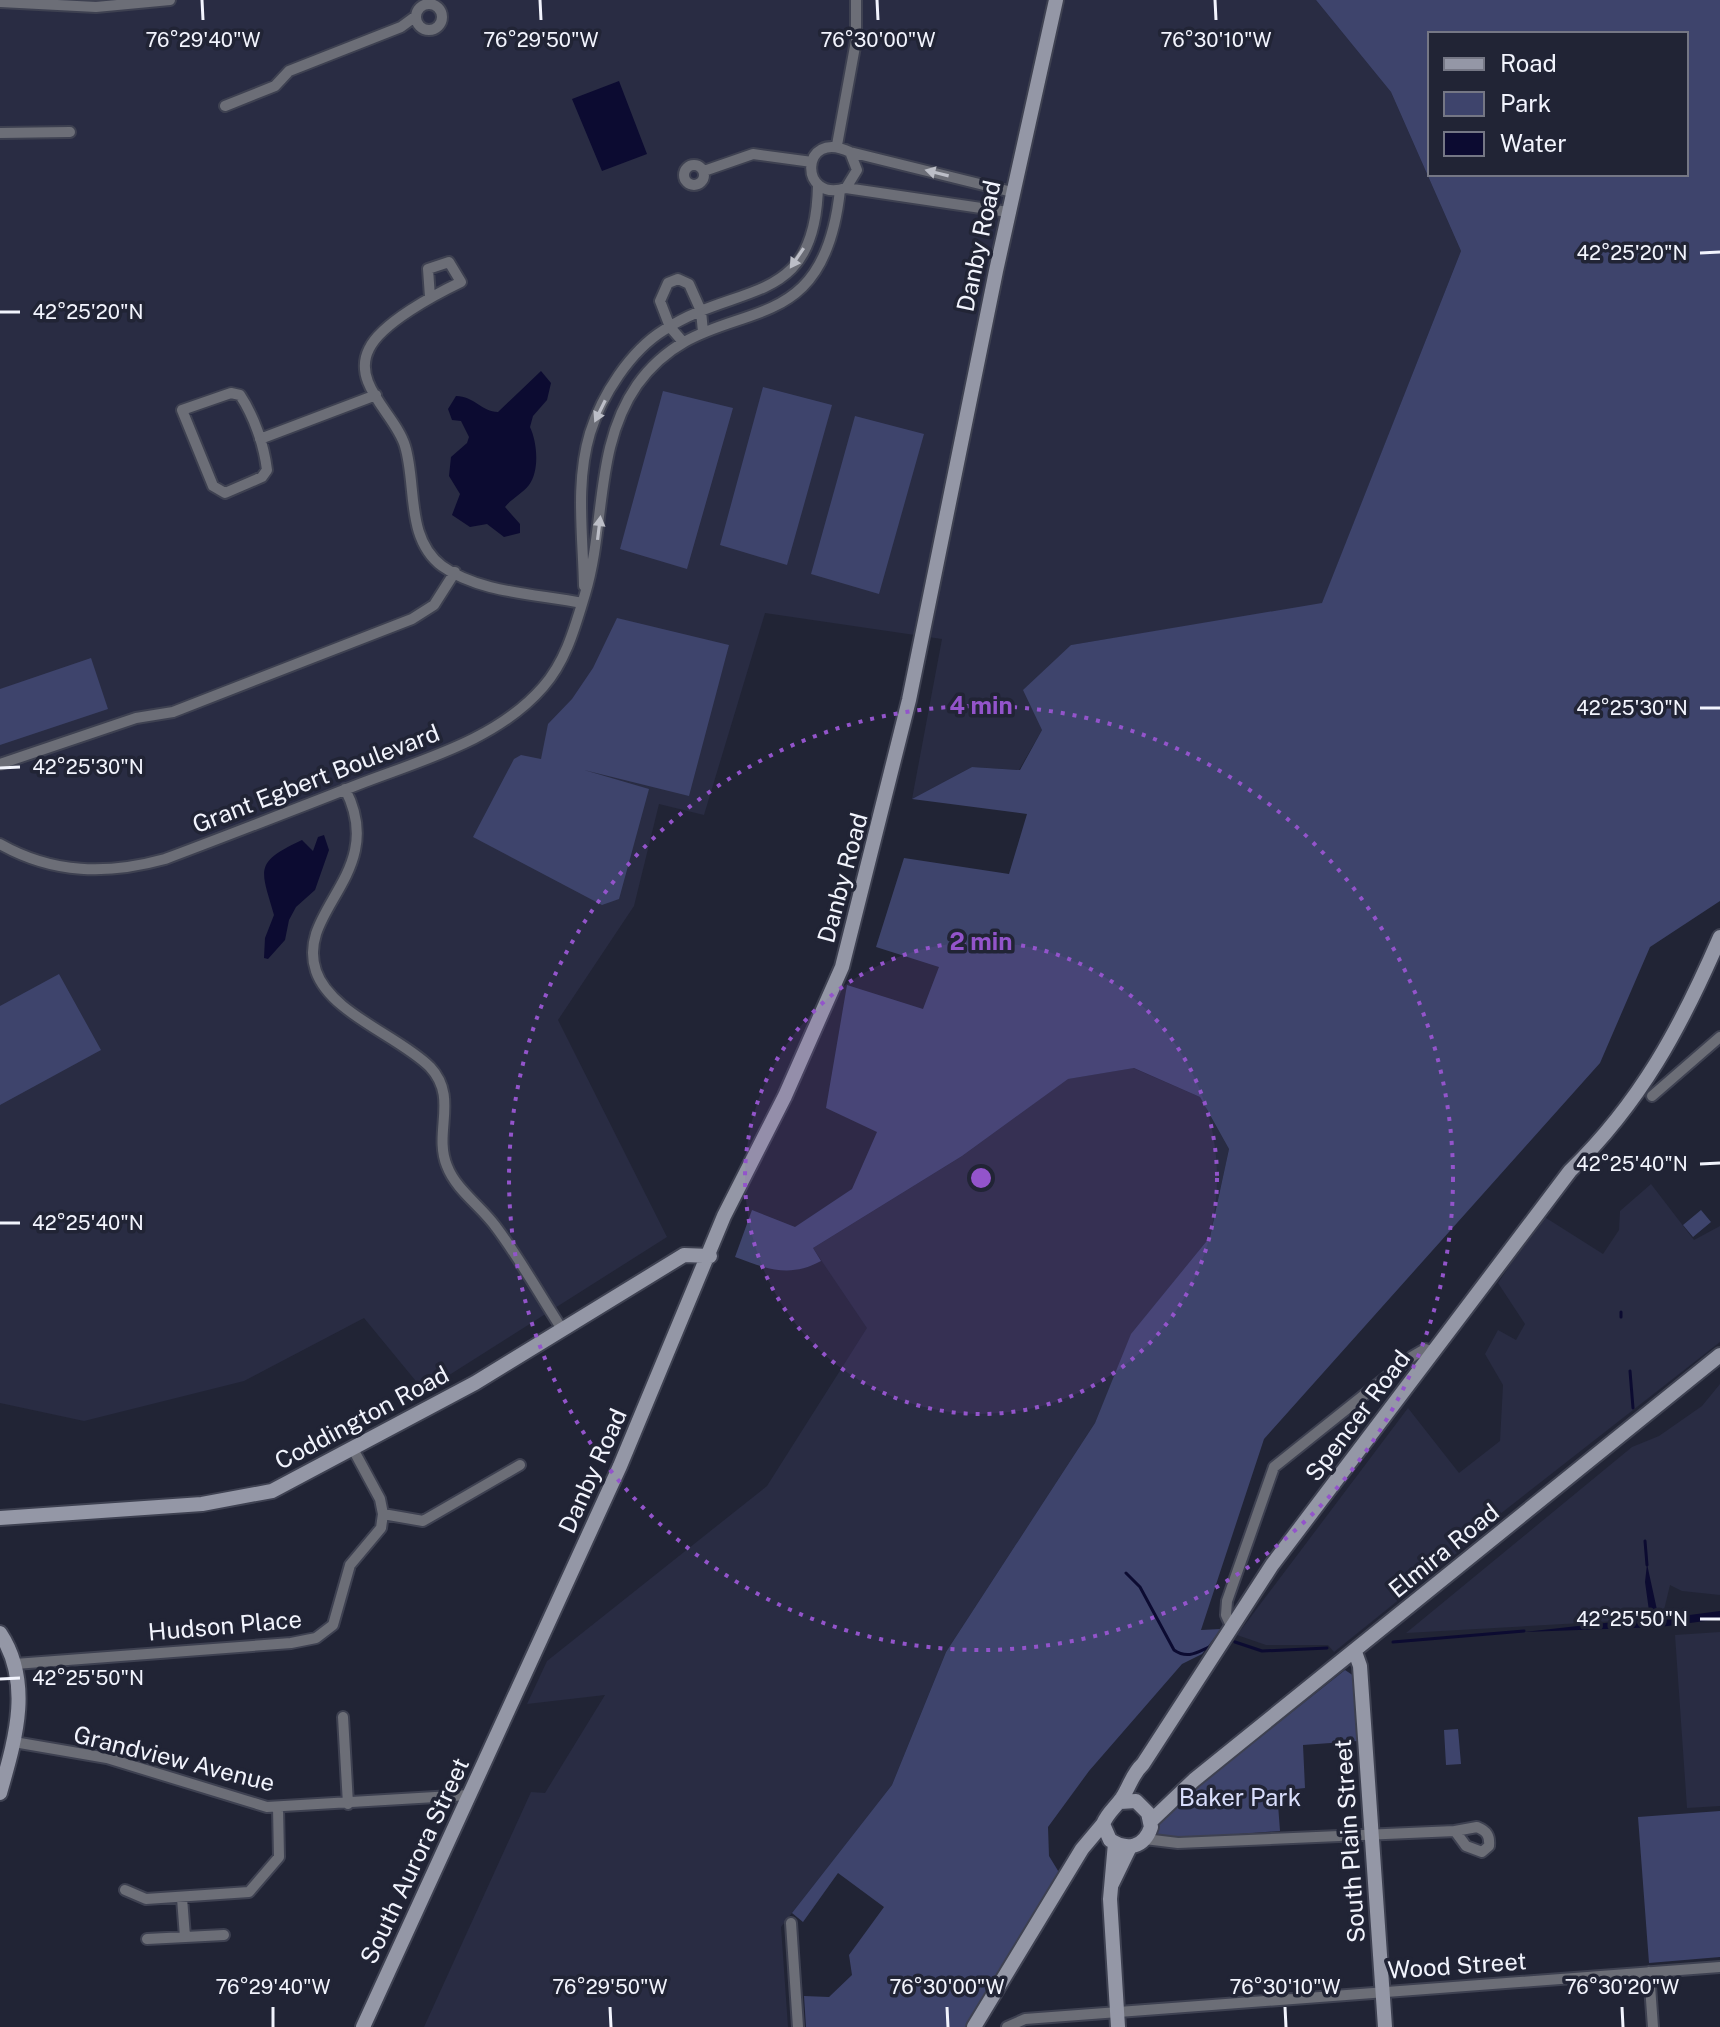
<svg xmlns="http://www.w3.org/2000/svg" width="1720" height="2027" viewBox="0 0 1720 2027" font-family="'Public Sans',sans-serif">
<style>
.built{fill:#292c43}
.green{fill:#3e446c;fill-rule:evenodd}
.water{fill:#0c0b31}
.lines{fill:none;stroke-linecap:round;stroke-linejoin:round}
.stream{stroke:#0c0b31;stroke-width:3}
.street-casing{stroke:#3e4151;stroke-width:14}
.secondary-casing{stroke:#3e4151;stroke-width:18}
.street{stroke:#6c6e77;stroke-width:10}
.secondary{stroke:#9497a6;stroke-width:14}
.oneway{fill:#bcbec7}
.ticks{fill:none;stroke:#f2f4fd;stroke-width:3}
.ring{fill:none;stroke:#9354cb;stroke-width:4;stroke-dasharray:4 8}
.labels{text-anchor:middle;stroke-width:7;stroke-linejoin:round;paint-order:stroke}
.street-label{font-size:24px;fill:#f2f4fd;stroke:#212435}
.park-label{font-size:24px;fill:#d9defc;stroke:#212435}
.ticks-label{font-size:20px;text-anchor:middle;fill:#f2f4fd;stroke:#212435;stroke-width:7;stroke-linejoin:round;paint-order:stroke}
.centre{fill:#9354cb;stroke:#212435;stroke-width:4}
.ring-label{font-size:24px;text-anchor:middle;font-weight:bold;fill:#9354cb;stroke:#212435;stroke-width:7;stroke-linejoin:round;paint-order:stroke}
</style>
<rect width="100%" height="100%" fill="#212435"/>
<path class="built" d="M0 0H1316L1391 92 1461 251 1322 604 1071 645 1042 730 1019 770 972 767 912 799 942 639 765 613 704 815 659 804 634 906 558 1020 667 1237 424 1391 364 1318 244 1381 84 1421 0 1403Z
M1133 1068 1200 1097 1229 1149 1210 1237 1132 1334 1095 1423 946 1652 892 1785 781 1927 788 2027H424L531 1792 545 1793 605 1695 527 1704 547 1661 767 1486 867 1328 813 1248 962 1156 1067 1079Z
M1651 1184 1694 1240 1720 1226V1342L1481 1529 1478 1536 1334 1652 1328 1645H1266L1237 1635 1408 1408 1459 1473 1500 1441 1503 1385 1485 1354 1498 1330 1516 1340 1525 1324 1498 1283 1543 1216 1603 1254 1619 1230 1620 1211Z
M1720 1384V1595L1682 1591 1670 1585 1664 1610 1634 1620 1406 1633 1632 1447 1659 1436 1702 1406Z
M1720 1632V1806L1687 1808 1675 1635Z"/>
<path class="green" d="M1316 0H1720V901L1650 947 1600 1063 1264 1439 1201 1630 1221 1629 1202 1654 1182 1664 1089 1771 1048 1827 1049 1856 1060 1874 969 2027H806L804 1996 829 1997 852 1975 849 1955 884 1907 838 1873 803 1922 792 1913 892 1785 946 1652 1095 1423 1131 1334 1210 1237 1229 1149 1200 1097 1134 1068 1068 1079 962 1156 813 1248 821 1261C790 1278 767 1269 735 1257L752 1210 795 1227 852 1189 877 1132 826 1108 847 985 923 1009 939 967 876 947 904 858 1009 874 1027 814 912 799 972 767 1020 770 1042 730 1023 690 1071 645 1322 603 1461 251 1391 92ZM1430 34H1686V174H1430Z
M763 387 832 405 787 565 720 545Z
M663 391 733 408 687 569 620 549Z
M855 416 924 434 879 594 811 574Z
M617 618 729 645 689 796 584 770 649 789 619 899 602 905 473 837 514 759 521 755 541 759 548 724 572 699 593 668Z
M91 658 108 709 0 745V689Z
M59 974 101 1050 0 1105V1006Z
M1701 1210 1711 1222 1693 1237 1683 1225Z
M1345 1670 1354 1676 1358 1741 1303 1745 1305 1788 1277 1791 1280 1831 1174 1839 1152 1836 1160 1817Z
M1458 1729 1461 1764 1446 1765 1444 1730Z
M1720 1811V1957L1649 1963 1638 1817Z"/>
<path class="water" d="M619 81 647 154 602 171 572 99Z
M541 371 551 383 547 400 533 416 530 427C537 442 540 470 529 485 522 494 511 499 505 507L520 524V533L504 537 487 524 470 527 452 515 460 494 449 476 451 457 467 443 469 437 461 421 452 420 448 409 456 396C474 396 482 412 498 412Z
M324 835 329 850 315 890 296 907 289 920 285 940 268 959 264 958 265 938 274 915C261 869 253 863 302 840L313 851 318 837Z
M1647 1564 1659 1619 1720 1611V1619L1660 1627 1523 1632 1650 1618 1645 1582Z"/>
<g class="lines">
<path class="stream" d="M1621 1312V1317
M1630 1371 1633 1408
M1645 1541 1647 1565
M1126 1573 1140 1587 1174 1650C1187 1659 1196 1653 1209 1647
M1235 1642 1262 1651 1327 1648
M1393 1642 1524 1631"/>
<defs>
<path id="street" d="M0 2 96 7 170 0
M416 17a13 13 0 1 1 26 0a13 13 0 1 1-26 0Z
M225 106 275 86 289 71 401 27 416 16
M0 133 70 132
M837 145 856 41V0
M850 152 857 170 846 188C798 204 800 127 850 152L1012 192
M684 175a10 10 0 1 1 20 0a10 10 0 1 1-20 0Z
M704 171 753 154 812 162
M846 188 1008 212
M430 297 428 269 449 262 461 282C436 294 381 323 369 349 351 384 396 415 405 446 417 485 405 538 442 566 479 593 538 594 582 603
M683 342 670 327 660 301 668 283 678 279 689 284 701 311 703 332
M231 393 240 395C254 416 264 445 267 470L262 477 225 493 213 486 182 410Z
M260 439 376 395
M584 586C583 535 575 483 590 433 602 395 630 351 664 330 739 281 816 308 818 185
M0 764 136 718 173 712 412 619 434 605 455 572
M345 789C389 873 295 910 316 971 330 1013 399 1036 430 1067 459 1098 433 1132 447 1166 456 1190 481 1206 496 1227 520 1259 540 1295 562 1329
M0 844C53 874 107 875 165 859 229 835 293 810 357 785 421 760 496 741 543 687 566 661 575 627 585 594 606 525 594 447 637 385 709 284 822 359 840 190
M1652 1096 1720 1037
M383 1514 423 1521 520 1465
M1231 1626 1226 1615 1227 1601 1274 1467 1413 1356 1425 1349 1435 1352
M15 1664 291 1643 316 1638 333 1625 350 1565 381 1528 383 1514 380 1499 353 1449
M343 1717 348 1804
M14 1742 107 1758 267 1807 469 1795
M1477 1827C1487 1831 1490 1836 1489 1846L1482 1852 1466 1846 1455 1831Z
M1145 1839 1178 1843 1455 1831
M125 1890 146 1899 249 1892 279 1857 278 1807
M182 1898 185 1937
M791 1923 798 2027
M147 1939 224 1935
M1649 1972 1653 2027
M1007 2027 1025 2019 1720 1967"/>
<path id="secondary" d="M0 1518 202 1504 272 1491 475 1383 684 1255 710 1256
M0 1633C33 1683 15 1740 0 1793
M1355 1652 1360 1666 1385 2027
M1151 1821 1194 1780 1720 1355
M1110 1840 1103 1824C1108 1812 1115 1808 1122 1798 1130 1786 1132 1774 1143 1764L1272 1565 1570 1171C1641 1102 1681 1027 1720 937
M1110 1840C1127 1851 1144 1848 1151 1827L1148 1813 1136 1801 1120 1802
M1115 1843 1110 1899 1118 2027
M1112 1884 1130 1847
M363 2027 620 1466 724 1216 785 1096 842 967 909 700 996 271 1056 0
M974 2027 1082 1849 1103 1824"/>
</defs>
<use href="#street" class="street-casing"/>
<use href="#secondary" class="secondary-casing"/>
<use href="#street" class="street"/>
<use href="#secondary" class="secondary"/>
</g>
<defs><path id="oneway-solid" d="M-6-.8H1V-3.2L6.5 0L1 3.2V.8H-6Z" transform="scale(2)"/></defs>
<g class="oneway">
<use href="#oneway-solid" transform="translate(937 173) rotate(-166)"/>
<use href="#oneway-solid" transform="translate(797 258) rotate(124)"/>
<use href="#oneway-solid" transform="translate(600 411) rotate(116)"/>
<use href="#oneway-solid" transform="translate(599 528) rotate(-83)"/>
</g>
<path class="ticks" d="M202 0 203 20M540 0 541 20M877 0 878 20M1215 0 1216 20M1700 253 1720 252M0 312H20M1700 708H1720M0 768 20 767M1700 1164 1720 1163M0 1223H20M1700 1619H1720M0 1679 20 1678M273 2007V2027M610 2007 611 2027M947 2007 948 2027M1285 2007 1286 2027M1622 2007 1623 2027"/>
<circle cx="981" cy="1178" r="236" fill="#9354cb" fill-opacity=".12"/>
<g class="ring">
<circle cx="981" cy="1178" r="236"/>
<circle cx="981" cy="1178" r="472"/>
</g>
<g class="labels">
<g class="street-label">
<text transform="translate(979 246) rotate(-78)" y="8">Danby Road</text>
<text transform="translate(316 779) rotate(-21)" y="8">Grant Egbert Boulevard</text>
<text transform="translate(843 878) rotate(-75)" y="8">Danby Road</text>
<text transform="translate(1358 1416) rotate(-53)" y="8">Spencer Road</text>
<text transform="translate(362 1418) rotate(-28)" y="8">Coddington Road</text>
<text transform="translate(593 1471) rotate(-66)" y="8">Danby Road</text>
<text transform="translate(1444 1551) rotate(-39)" y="8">Elmira Road</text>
<text transform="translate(225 1626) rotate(-5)" y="8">Hudson Place</text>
<text transform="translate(174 1759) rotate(14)" y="8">Grandview Avenue</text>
<text transform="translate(1350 1841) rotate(-94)" y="8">South Plain Street</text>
<text transform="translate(415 1861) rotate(-65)" y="8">South Aurora Street</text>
<text transform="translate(1457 1966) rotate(-4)" y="8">Wood Street</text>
</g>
<g class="park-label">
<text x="1240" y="1806">Baker Park</text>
</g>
</g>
<g class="ticks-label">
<text x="203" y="47">76°29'40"W</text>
<text x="541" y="47">76°29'50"W</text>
<text x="878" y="47">76°30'00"W</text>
<text x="1216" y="47">76°30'10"W</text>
<text x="1632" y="260">42°25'20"N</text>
<text x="88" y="319">42°25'20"N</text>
<text x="1632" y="715">42°25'30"N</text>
<text x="88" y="774">42°25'30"N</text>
<text x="1632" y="1171">42°25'40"N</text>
<text x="88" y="1230">42°25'40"N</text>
<text x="1632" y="1626">42°25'50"N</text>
<text x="88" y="1685">42°25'50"N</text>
<text x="273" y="1994">76°29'40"W</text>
<text x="610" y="1994">76°29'50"W</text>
<text x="947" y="1994">76°30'00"W</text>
<text x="1285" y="1994">76°30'10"W</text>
<text x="1622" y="1994">76°30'20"W</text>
</g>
<circle cx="981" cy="1178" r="12" class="centre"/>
<g class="ring-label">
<text x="981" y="714">4 min</text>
<text x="981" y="950">2 min</text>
</g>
<rect x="1428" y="32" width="260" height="144" fill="#212435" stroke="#757785" stroke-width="2"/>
<rect x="1444" y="58" width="40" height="12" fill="#9497a6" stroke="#757785" stroke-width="2"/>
<text x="1500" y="72" font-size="24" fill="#f2f4fd">Road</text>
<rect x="1444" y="92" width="40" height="24" fill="#3e446c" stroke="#757785" stroke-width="2"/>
<text x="1500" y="112" font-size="24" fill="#f2f4fd">Park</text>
<rect x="1444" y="132" width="40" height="24" fill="#0c0b31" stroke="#757785" stroke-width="2"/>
<text x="1500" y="152" font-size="24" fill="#f2f4fd">Water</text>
</svg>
